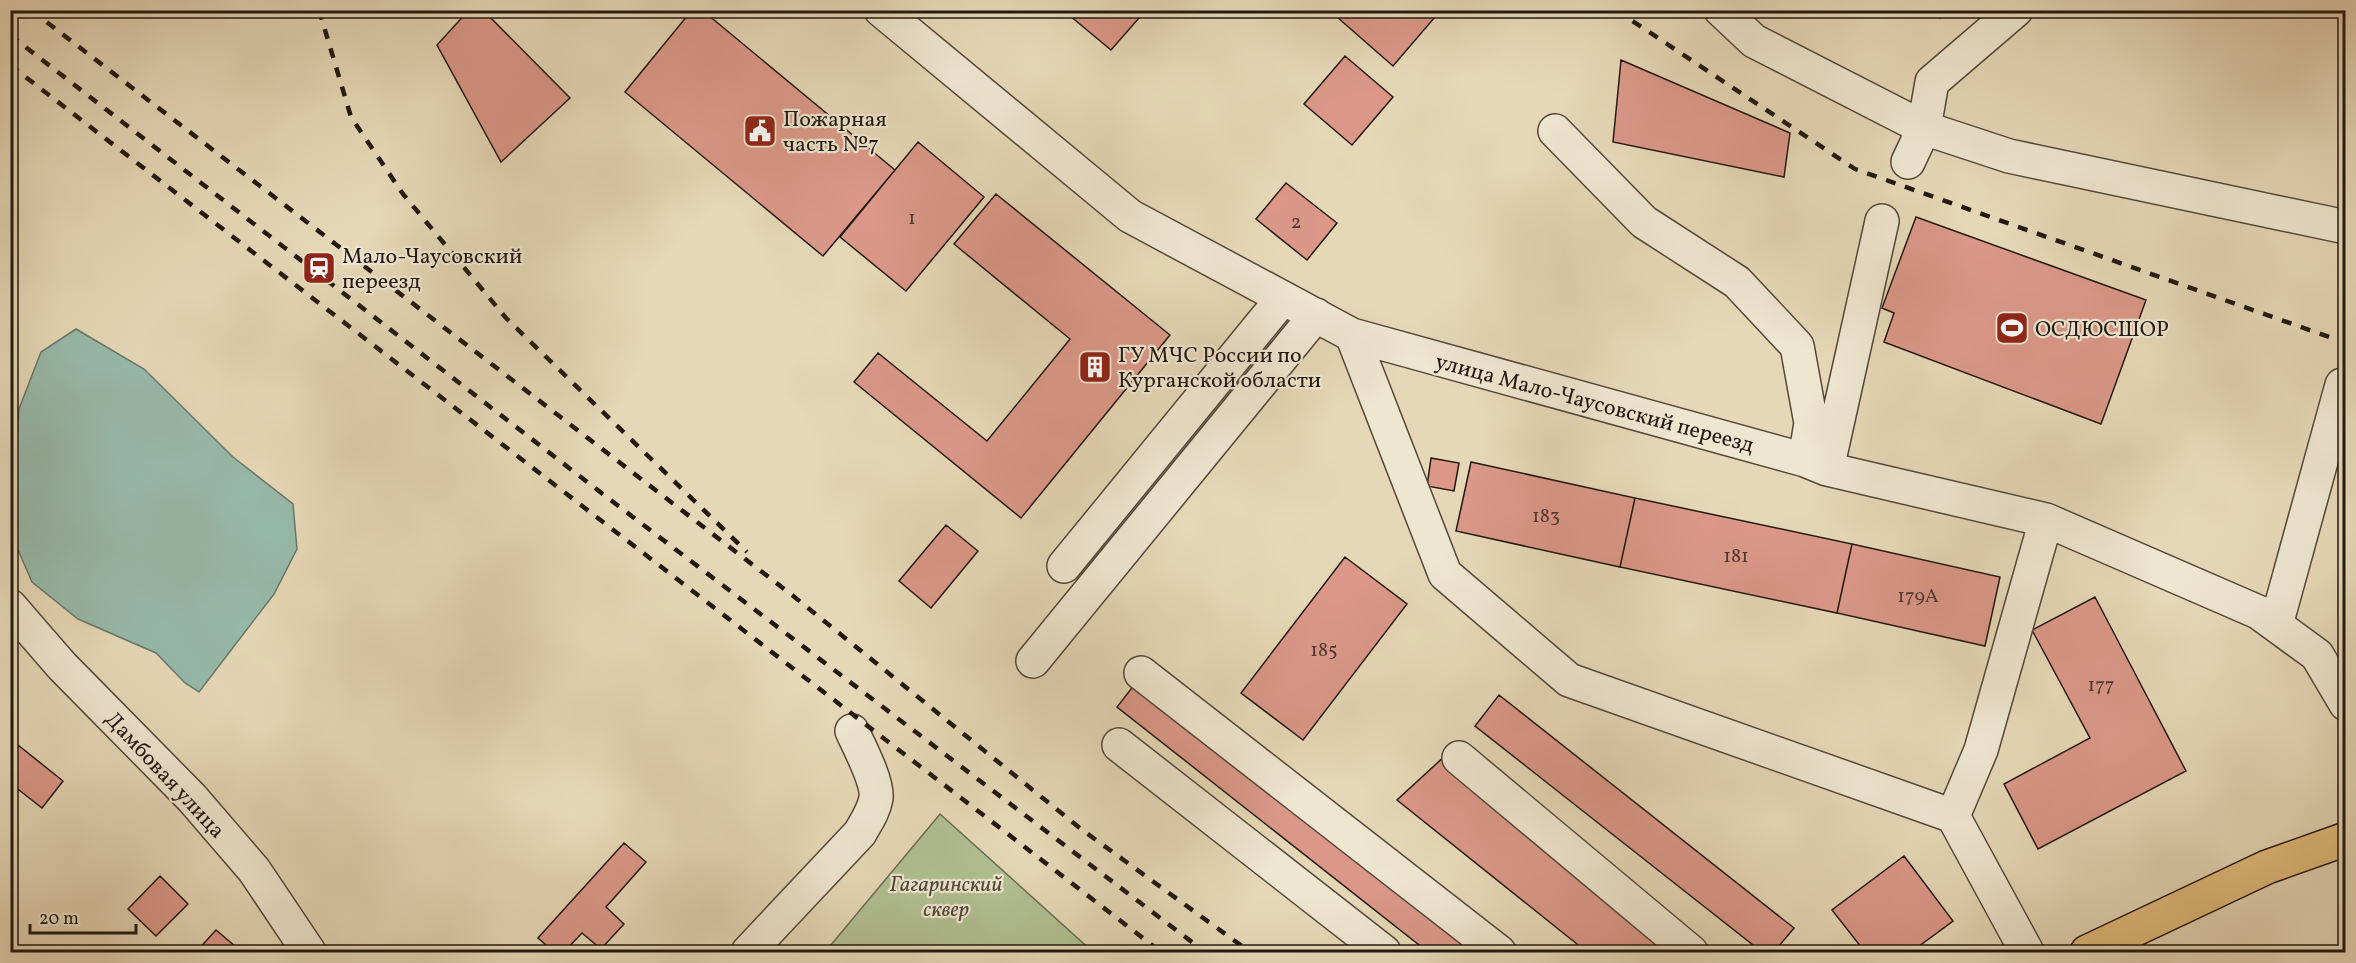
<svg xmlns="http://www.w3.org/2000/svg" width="2356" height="963" viewBox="0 0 2356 963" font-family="Vollkorn,serif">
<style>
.green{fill:#b1c092;stroke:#6a6c52;stroke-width:1.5}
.water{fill:#97baaa;stroke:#69796d;stroke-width:1.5}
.building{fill:#db9889;stroke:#231812;stroke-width:1.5}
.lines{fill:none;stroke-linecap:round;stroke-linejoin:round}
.minor-casing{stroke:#54483b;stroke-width:36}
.major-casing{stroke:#231812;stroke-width:36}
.minor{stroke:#efe6d0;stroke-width:33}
.major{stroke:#e3bc7c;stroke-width:33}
.rail{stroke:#231812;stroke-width:4.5;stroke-dasharray:10 10;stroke-linecap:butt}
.labels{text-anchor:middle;stroke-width:4.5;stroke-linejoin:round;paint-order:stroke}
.number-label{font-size:20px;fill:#513830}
.poi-label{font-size:22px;fill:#231812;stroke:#efe6d0;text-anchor:start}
.street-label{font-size:22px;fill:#231812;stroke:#efe6d0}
.park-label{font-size:22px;font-style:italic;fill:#4e4a38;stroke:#efe6d0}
</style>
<rect width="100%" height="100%" fill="#e6d8b7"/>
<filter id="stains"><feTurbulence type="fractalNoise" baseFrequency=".00333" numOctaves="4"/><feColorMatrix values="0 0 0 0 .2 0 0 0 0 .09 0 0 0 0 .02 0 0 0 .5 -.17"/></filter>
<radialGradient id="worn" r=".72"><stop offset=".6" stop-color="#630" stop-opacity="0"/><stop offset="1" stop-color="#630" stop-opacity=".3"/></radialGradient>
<path class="green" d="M940 814 1093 952H825Z"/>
<path class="water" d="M76 329 144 369 233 457 293 504 297 549 274 594 199 692 185 683 156 653 78 619 32 582 16 545 14 490 19 409 41 352Z"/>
<path class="building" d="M469 10H483L570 98 501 162 437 45Z
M692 10H702L895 170 823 256 625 92Z
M1063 10H1146L1111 50Z
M1329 10H1441L1393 66Z
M1933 10H1949L1940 18Z
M1345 56 1393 97 1352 145 1304 104Z
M1621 60 1790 133 1784 177 1613 142Z
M918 142 984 197 906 291 840 237Z
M1286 183 1337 223 1307 260 1256 219Z
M996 194 1170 335 1021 518 854 382 878 353 987 441 1070 339 954 244Z
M1916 217 2146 300 2101 424 1884 342 1894 313 1882 308Z
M1431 458 1459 463 1454 491 1427 486Z
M1471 462 1635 498 1620 567 1456 531Z
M1635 498 1852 544 1837 613 1620 567Z
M946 525 978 551 931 608 899 581Z
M1852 544 2000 577 1985 646 1837 613Z
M1345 557 1407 604 1303 740 1241 693Z
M2095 597 2186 771 2038 849 2004 784 2090 738 2032 630Z
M1138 680 1484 952H1428L1117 707Z
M1499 695 1794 928 1774 952H1762L1475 726Z
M18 745 63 781 42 808 10 783V754Z
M1447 754 1683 952H1587L1397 800Z
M624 843 646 862 606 907 624 924 601 949 582 933 564 952H554L538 938Z
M1904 856 1953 921 1911 952H1865L1832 910Z
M160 876 188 904 156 936 128 909Z
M216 930 242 952H196Z"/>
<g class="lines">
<defs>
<path id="minor" d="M881 10 1130 216 1352 335 1805 460 1827 469 2046 520 2258 612 2317 655 2346 704
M1721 10 1754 41 1924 128 1932 82 2016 10
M1555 131 1644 222 1737 282 1797 346 1811 423 1805 460
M1908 162 1924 128 2009 156 2346 227
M1352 335 1445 574 1569 680 1953 816
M1827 469 1882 221
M1064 566 1283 298
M10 606 62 666 192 798 254 870 309 952
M2276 625 2342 385
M1033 661 1316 315
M1141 673 1499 952
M1119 745 1384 952
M1459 758 1691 952
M748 952 860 833C866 822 874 811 876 798 878 782 859 746 852 731
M2027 952 1953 816 1981 750 2046 520"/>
<path id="major" d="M2087 952 2267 867 2346 839"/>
</defs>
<use href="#minor" class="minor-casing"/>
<use href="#major" class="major-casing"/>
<use href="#minor" class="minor"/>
<use href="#major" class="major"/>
<path class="rail" d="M31 10 792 595 1081 829 1250 952
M319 10 351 117 403 194 506 318 747 552
M1616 10 1855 169 2346 343
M10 35 604 495 1205 952
M10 65 1161 952"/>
</g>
<defs>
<symbol id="civic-square" viewBox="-11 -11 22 22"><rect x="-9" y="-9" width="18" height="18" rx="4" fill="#8f2418" stroke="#efe6d0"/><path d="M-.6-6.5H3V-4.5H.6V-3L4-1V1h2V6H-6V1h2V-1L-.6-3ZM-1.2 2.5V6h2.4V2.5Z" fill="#fff"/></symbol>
<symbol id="station-square" viewBox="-11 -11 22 22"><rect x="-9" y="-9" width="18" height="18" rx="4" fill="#8f2418" stroke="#efe6d0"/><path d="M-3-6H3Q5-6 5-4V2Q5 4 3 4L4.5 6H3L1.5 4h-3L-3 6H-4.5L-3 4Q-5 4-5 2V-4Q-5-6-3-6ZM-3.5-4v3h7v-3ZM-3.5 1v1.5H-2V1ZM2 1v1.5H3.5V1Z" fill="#fff"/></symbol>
<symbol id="stadium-square" viewBox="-11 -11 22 22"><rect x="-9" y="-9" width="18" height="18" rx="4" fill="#8f2418" stroke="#efe6d0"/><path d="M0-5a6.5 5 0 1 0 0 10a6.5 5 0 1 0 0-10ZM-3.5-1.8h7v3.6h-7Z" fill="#fff"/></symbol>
<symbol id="building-square" viewBox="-11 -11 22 22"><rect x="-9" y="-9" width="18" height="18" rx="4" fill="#8f2418" stroke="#efe6d0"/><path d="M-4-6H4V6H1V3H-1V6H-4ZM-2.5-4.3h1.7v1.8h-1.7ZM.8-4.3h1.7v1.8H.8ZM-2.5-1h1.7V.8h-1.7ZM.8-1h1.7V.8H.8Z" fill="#fff"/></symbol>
</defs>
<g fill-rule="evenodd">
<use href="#civic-square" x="741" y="112" width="38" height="38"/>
<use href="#station-square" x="300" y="249" width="38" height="38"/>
<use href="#stadium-square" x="1993" y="309" width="38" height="38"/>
<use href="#building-square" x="1076" y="348" width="38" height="38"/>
</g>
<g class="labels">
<g class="number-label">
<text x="912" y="224">1</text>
<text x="1296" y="228">2</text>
<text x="1546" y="522">183</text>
<text x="1736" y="562">181</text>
<text x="1918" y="602">179А</text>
<text x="1324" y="656">185</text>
<text x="2101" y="691">177</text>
</g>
<g class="poi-label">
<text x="783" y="126">Пожарная<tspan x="783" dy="25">часть №7</tspan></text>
<text x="342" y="263">Мало-Чаусовский<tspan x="342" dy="25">переезд</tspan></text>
<text x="2035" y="336">ОСДЮСШОР</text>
<text x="1118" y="362">ГУ МЧС России по<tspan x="1118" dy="25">Курганской области</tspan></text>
</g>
<g class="street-label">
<text transform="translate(1595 402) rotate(15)" y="8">улица Мало-Чаусовский переезд</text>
<text transform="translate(166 774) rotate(47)" y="8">Дамбовая улица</text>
</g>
<g class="park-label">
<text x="946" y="891">Гагаринский<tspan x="946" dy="25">сквер</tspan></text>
</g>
</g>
<rect width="2356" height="963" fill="none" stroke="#e6d8b7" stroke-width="36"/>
<rect x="12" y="12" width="2332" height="939" fill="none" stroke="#231812" stroke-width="3"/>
<rect x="18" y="18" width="2320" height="927" fill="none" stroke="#231812" stroke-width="1.5"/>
<path d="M30 924v9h106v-9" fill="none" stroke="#231812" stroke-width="3"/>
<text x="39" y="924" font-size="18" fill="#231812" stroke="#efe6d0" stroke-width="4.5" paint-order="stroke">20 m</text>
<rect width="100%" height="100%" filter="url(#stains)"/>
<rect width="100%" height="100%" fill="url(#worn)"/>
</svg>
